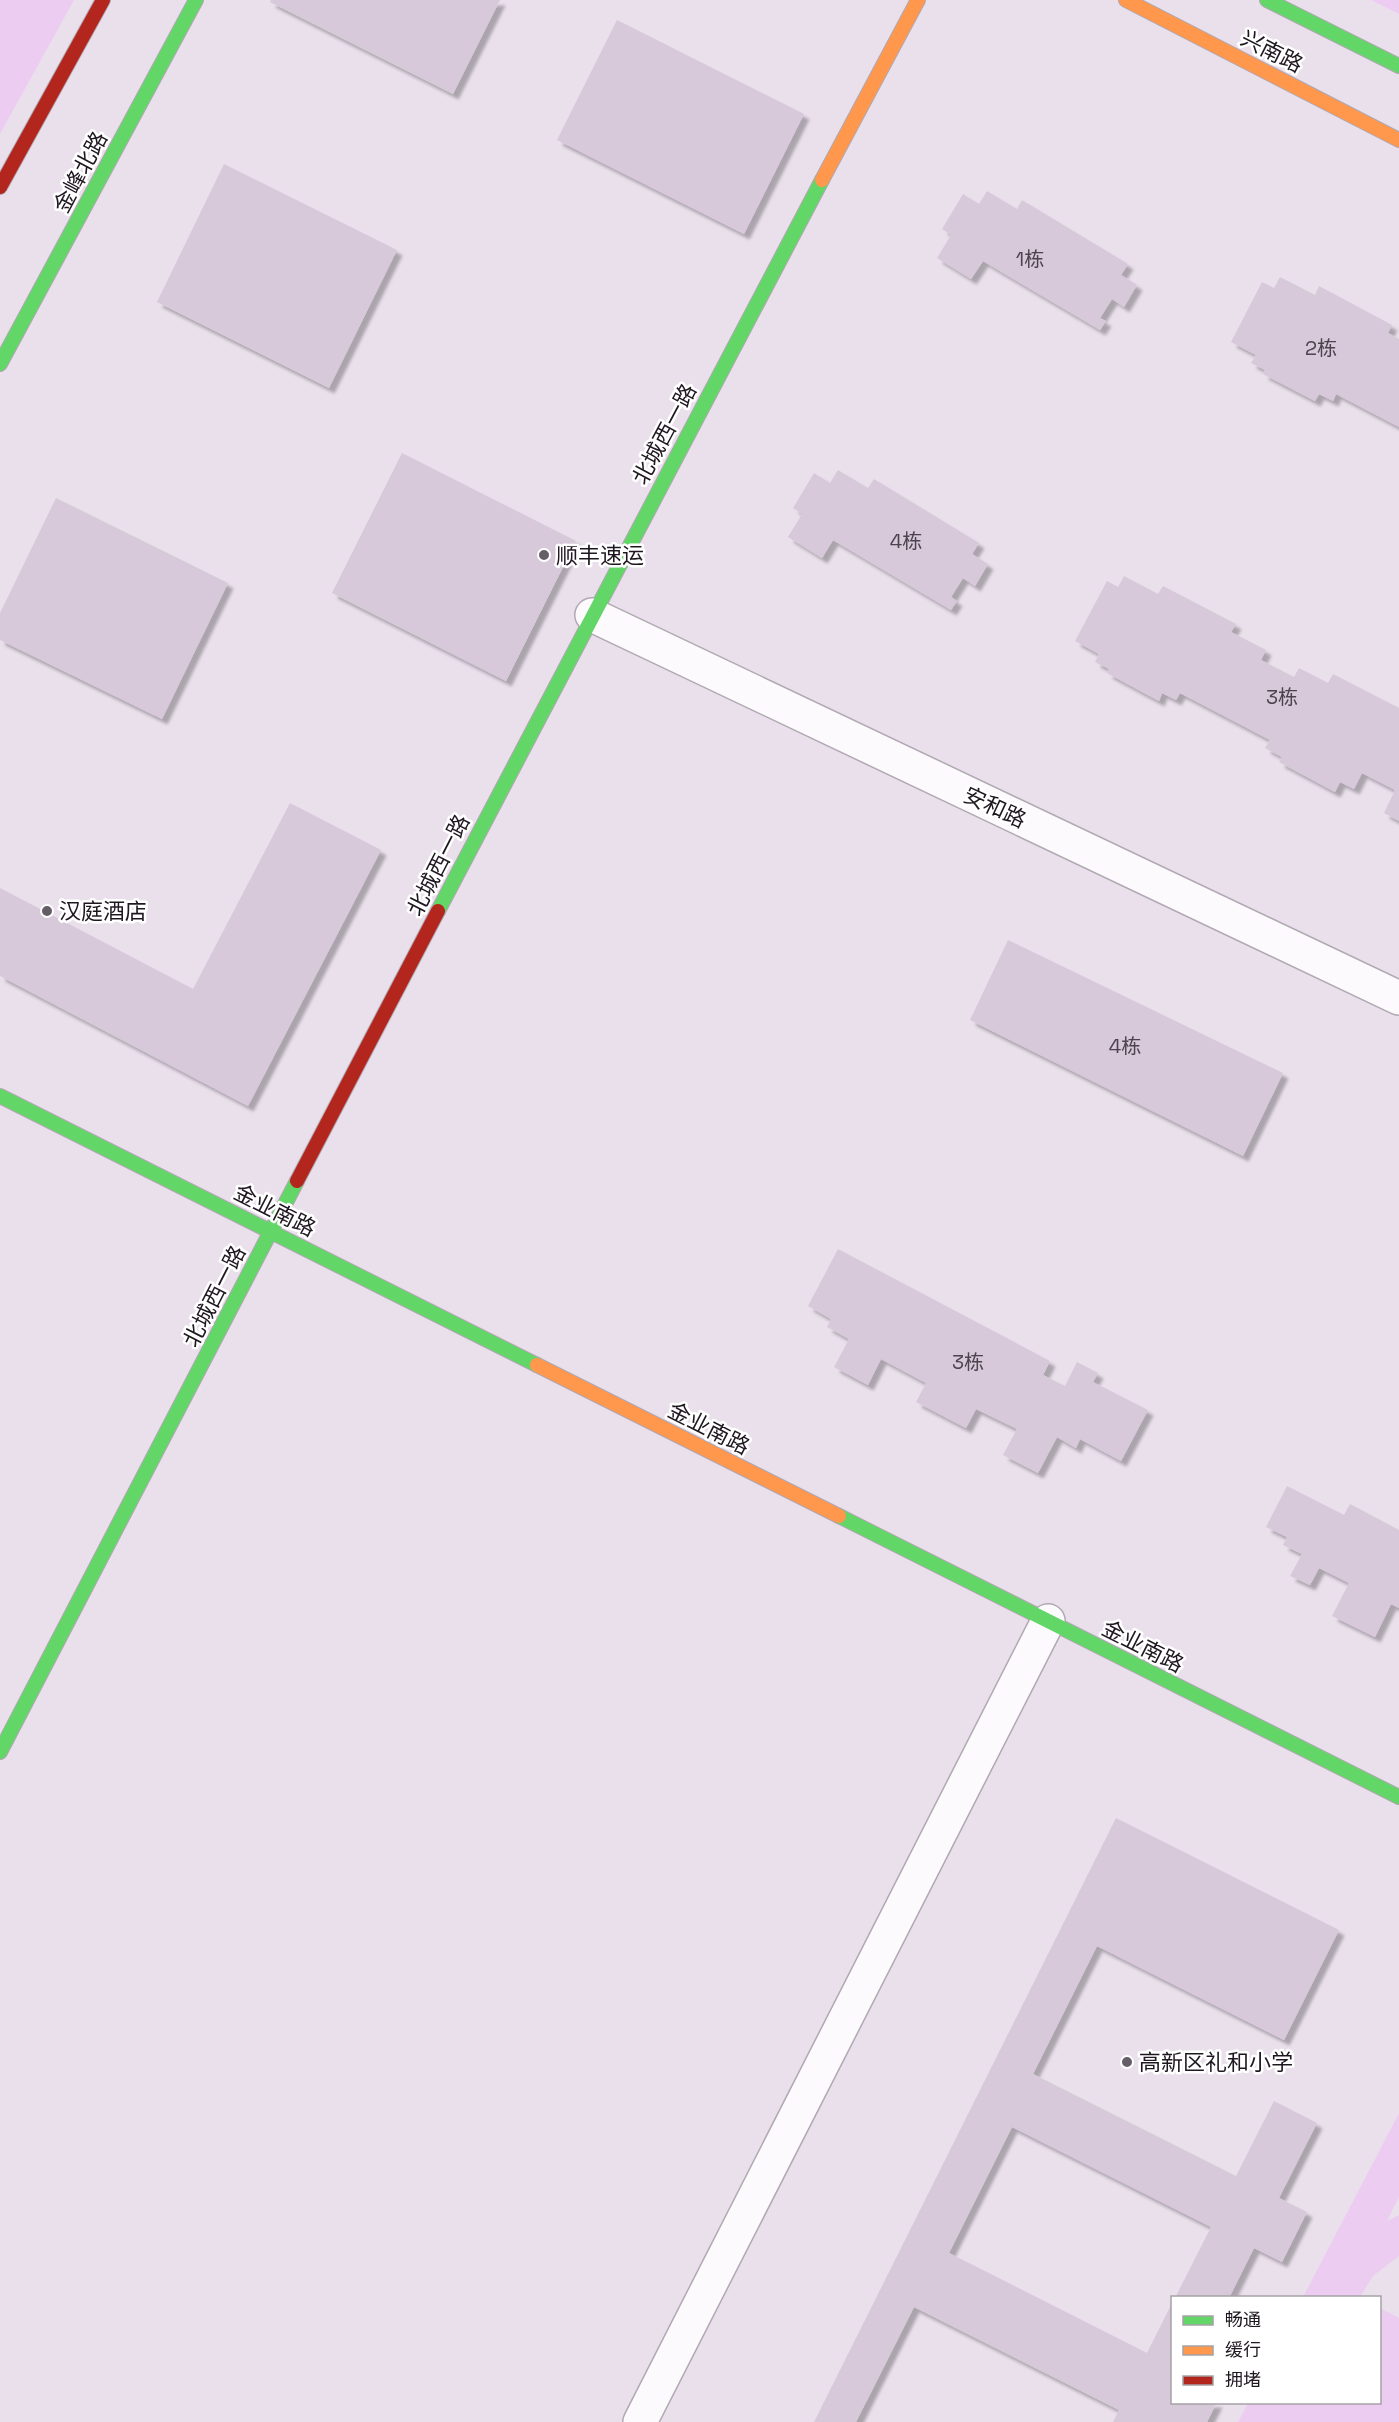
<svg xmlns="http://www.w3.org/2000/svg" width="1399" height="2422" viewBox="0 0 1399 2422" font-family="'Space Grotesk','Noto Sans SC',sans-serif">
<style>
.green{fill:#edccf2}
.building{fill:#d7c8da;filter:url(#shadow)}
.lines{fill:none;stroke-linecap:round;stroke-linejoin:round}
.street-casing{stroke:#b0a8b2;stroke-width:36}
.fast-casing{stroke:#b0a8b2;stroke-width:16}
.slow-casing{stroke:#b0a8b2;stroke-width:16}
.jam-casing{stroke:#b0a8b2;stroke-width:16}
.street{stroke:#fcfafc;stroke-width:33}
.fast{stroke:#63d668;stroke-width:14}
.slow{stroke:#ff974d;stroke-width:14}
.jam{stroke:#b3261e;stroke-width:14}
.poi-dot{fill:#655d67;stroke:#fff;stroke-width:2}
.labels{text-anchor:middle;stroke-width:5;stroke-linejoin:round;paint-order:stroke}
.number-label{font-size:20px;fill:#4c434e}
.street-label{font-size:22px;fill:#1e171f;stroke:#fff}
.poi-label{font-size:22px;fill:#1e171f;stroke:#fff;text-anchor:start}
</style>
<defs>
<filter id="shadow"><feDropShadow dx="5.5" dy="5.5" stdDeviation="1.5" flood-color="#0004"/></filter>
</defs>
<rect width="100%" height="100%" fill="#eae0ec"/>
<path class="green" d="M0 0H74L0 134Z
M1371 0H1399V14Z
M1399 2113V2197L1387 2221 1399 2215V2256L1373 2276 1360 2297H1303Z
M1380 2308 1399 2318V2422H1238L1248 2403 1380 2402Z"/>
<path class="building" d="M271 0H500L453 94 270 2Z
M617 20 804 114 744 234 557 140Z
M224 164 397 250 329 388 157 302Z
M987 191 1017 209 1022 200 1128 264 1121 275 1137 285 1124 307 1112 299 1100 318 1106 321 1100 330 983 261 971 279 937 258 951 235 942 229 963 194 979 204Z
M1280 277 1315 295 1319 286 1392 325 1388 333 1399 339V427L1336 394 1333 401 1319 394 1315 401 1263 374 1265 370 1251 363 1256 355 1231 342 1262 282 1274 288Z
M402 453 576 541 506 681 332 593Z
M838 470 868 488 874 479 979 543 972 554 988 564 975 586 963 578 951 597 957 601 951 610 833 540 822 558 788 537 802 514 793 508 814 473 830 483Z
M56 498 228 583 162 719 0 640V613Z
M1124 576 1158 594 1163 586 1236 624 1231 632 1266 650 1261 660 1294 677 1299 668 1328 683 1333 674 1399 708V821L1384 813 1395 790 1362 773 1354 789 1340 782 1335 792 1279 762 1282 757 1265 748 1270 740 1180 693 1176 700 1162 693 1159 701 1107 673 1109 669 1095 662 1099 654 1075 641 1107 581 1118 587Z
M290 803 381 850 248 1106 0 976V888L193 989Z
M1008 940 1283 1073 1243 1156 970 1020Z
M838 1249 1050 1361 1043 1375 1065 1386 1077 1362 1098 1373 1093 1382 1148 1410 1121 1461 1080 1439 1076 1448 1057 1437 1038 1473 1003 1455 1017 1429 976 1409 966 1428 916 1402 926 1383 881 1359 868 1385 834 1367 849 1339 827 1327 831 1319 808 1306Z
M1287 1486 1344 1515 1350 1504 1399 1530V1608L1391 1604 1375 1637 1332 1616 1349 1583 1319 1568 1310 1585 1290 1576 1302 1554 1283 1545 1287 1537 1266 1527Z
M1116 1818 1339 1930 1284 2040 1097 1946 1033 2074 1236 2176 1274 2101 1317 2123 1279 2198 1307 2212 1282 2262 1254 2248 1229 2298H1175L1211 2227 1012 2127 949 2253 1147 2353 1172 2303V2402H1217L1207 2422H1113L1119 2410 914 2307 856 2422H814Z"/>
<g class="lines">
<defs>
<path id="street" d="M592 615 1399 998
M640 2422 1048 1621"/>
<path id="fast" d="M1267 0 1399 66
M0 364 196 0
M438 911 822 180
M0 1096 537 1365
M839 1516 1399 1797
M0 1752 297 1181"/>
<path id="slow" d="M1126 0 1399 140
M822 180 918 0
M537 1365 839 1516"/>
<path id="jam" d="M0 187 103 0
M297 1181 438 911"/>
</defs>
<use href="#street" class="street-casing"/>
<use href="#fast" class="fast-casing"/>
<use href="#slow" class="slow-casing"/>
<use href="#jam" class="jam-casing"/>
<use href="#street" class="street"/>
<use href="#fast" class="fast"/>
<use href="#slow" class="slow"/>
<use href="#jam" class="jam"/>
</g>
<g class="poi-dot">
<circle cx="544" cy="555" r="6"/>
<circle cx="47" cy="911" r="6"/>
<circle cx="1127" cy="2062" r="6"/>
</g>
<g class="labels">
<g class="number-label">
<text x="1030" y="266">1栋</text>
<text x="1321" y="355">2栋</text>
<text x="906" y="548">4栋</text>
<text x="1282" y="704">3栋</text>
<text x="1125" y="1053">4栋</text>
<text x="968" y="1369">3栋</text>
</g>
<g class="street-label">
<text transform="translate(1272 51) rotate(27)" y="8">兴南路</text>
<text transform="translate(80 172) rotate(-62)" y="8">金峰北路</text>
<text transform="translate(664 434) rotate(-62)" y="8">北城西一路</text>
<text transform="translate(995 807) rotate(25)" y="8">安和路</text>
<text transform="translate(438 865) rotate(-63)" y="8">北城西一路</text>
<text transform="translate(275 1210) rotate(27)" y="8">金业南路</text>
<text transform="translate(214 1296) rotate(-63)" y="8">北城西一路</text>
<text transform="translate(709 1428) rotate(27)" y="8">金业南路</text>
<text transform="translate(1143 1646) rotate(27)" y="8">金业南路</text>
</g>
<g class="poi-label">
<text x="556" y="563">顺丰速运</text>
<text x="59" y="919">汉庭酒店</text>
<text x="1139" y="2070">高新区礼和小学</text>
</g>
</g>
<rect x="1171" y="2296" width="210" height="108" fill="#ffffff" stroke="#a5a2a5" stroke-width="1.5"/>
<rect x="1183" y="2316" width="30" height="9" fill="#63d668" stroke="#a5a2a5" stroke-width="1.5"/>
<text x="1225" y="2326" font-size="18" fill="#1e171f">畅通</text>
<rect x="1183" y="2346" width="30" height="9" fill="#ff974d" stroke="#a5a2a5" stroke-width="1.5"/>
<text x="1225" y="2356" font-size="18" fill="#1e171f">缓行</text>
<rect x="1183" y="2376" width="30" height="9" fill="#b3261e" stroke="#a5a2a5" stroke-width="1.5"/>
<text x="1225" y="2386" font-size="18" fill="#1e171f">拥堵</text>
</svg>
